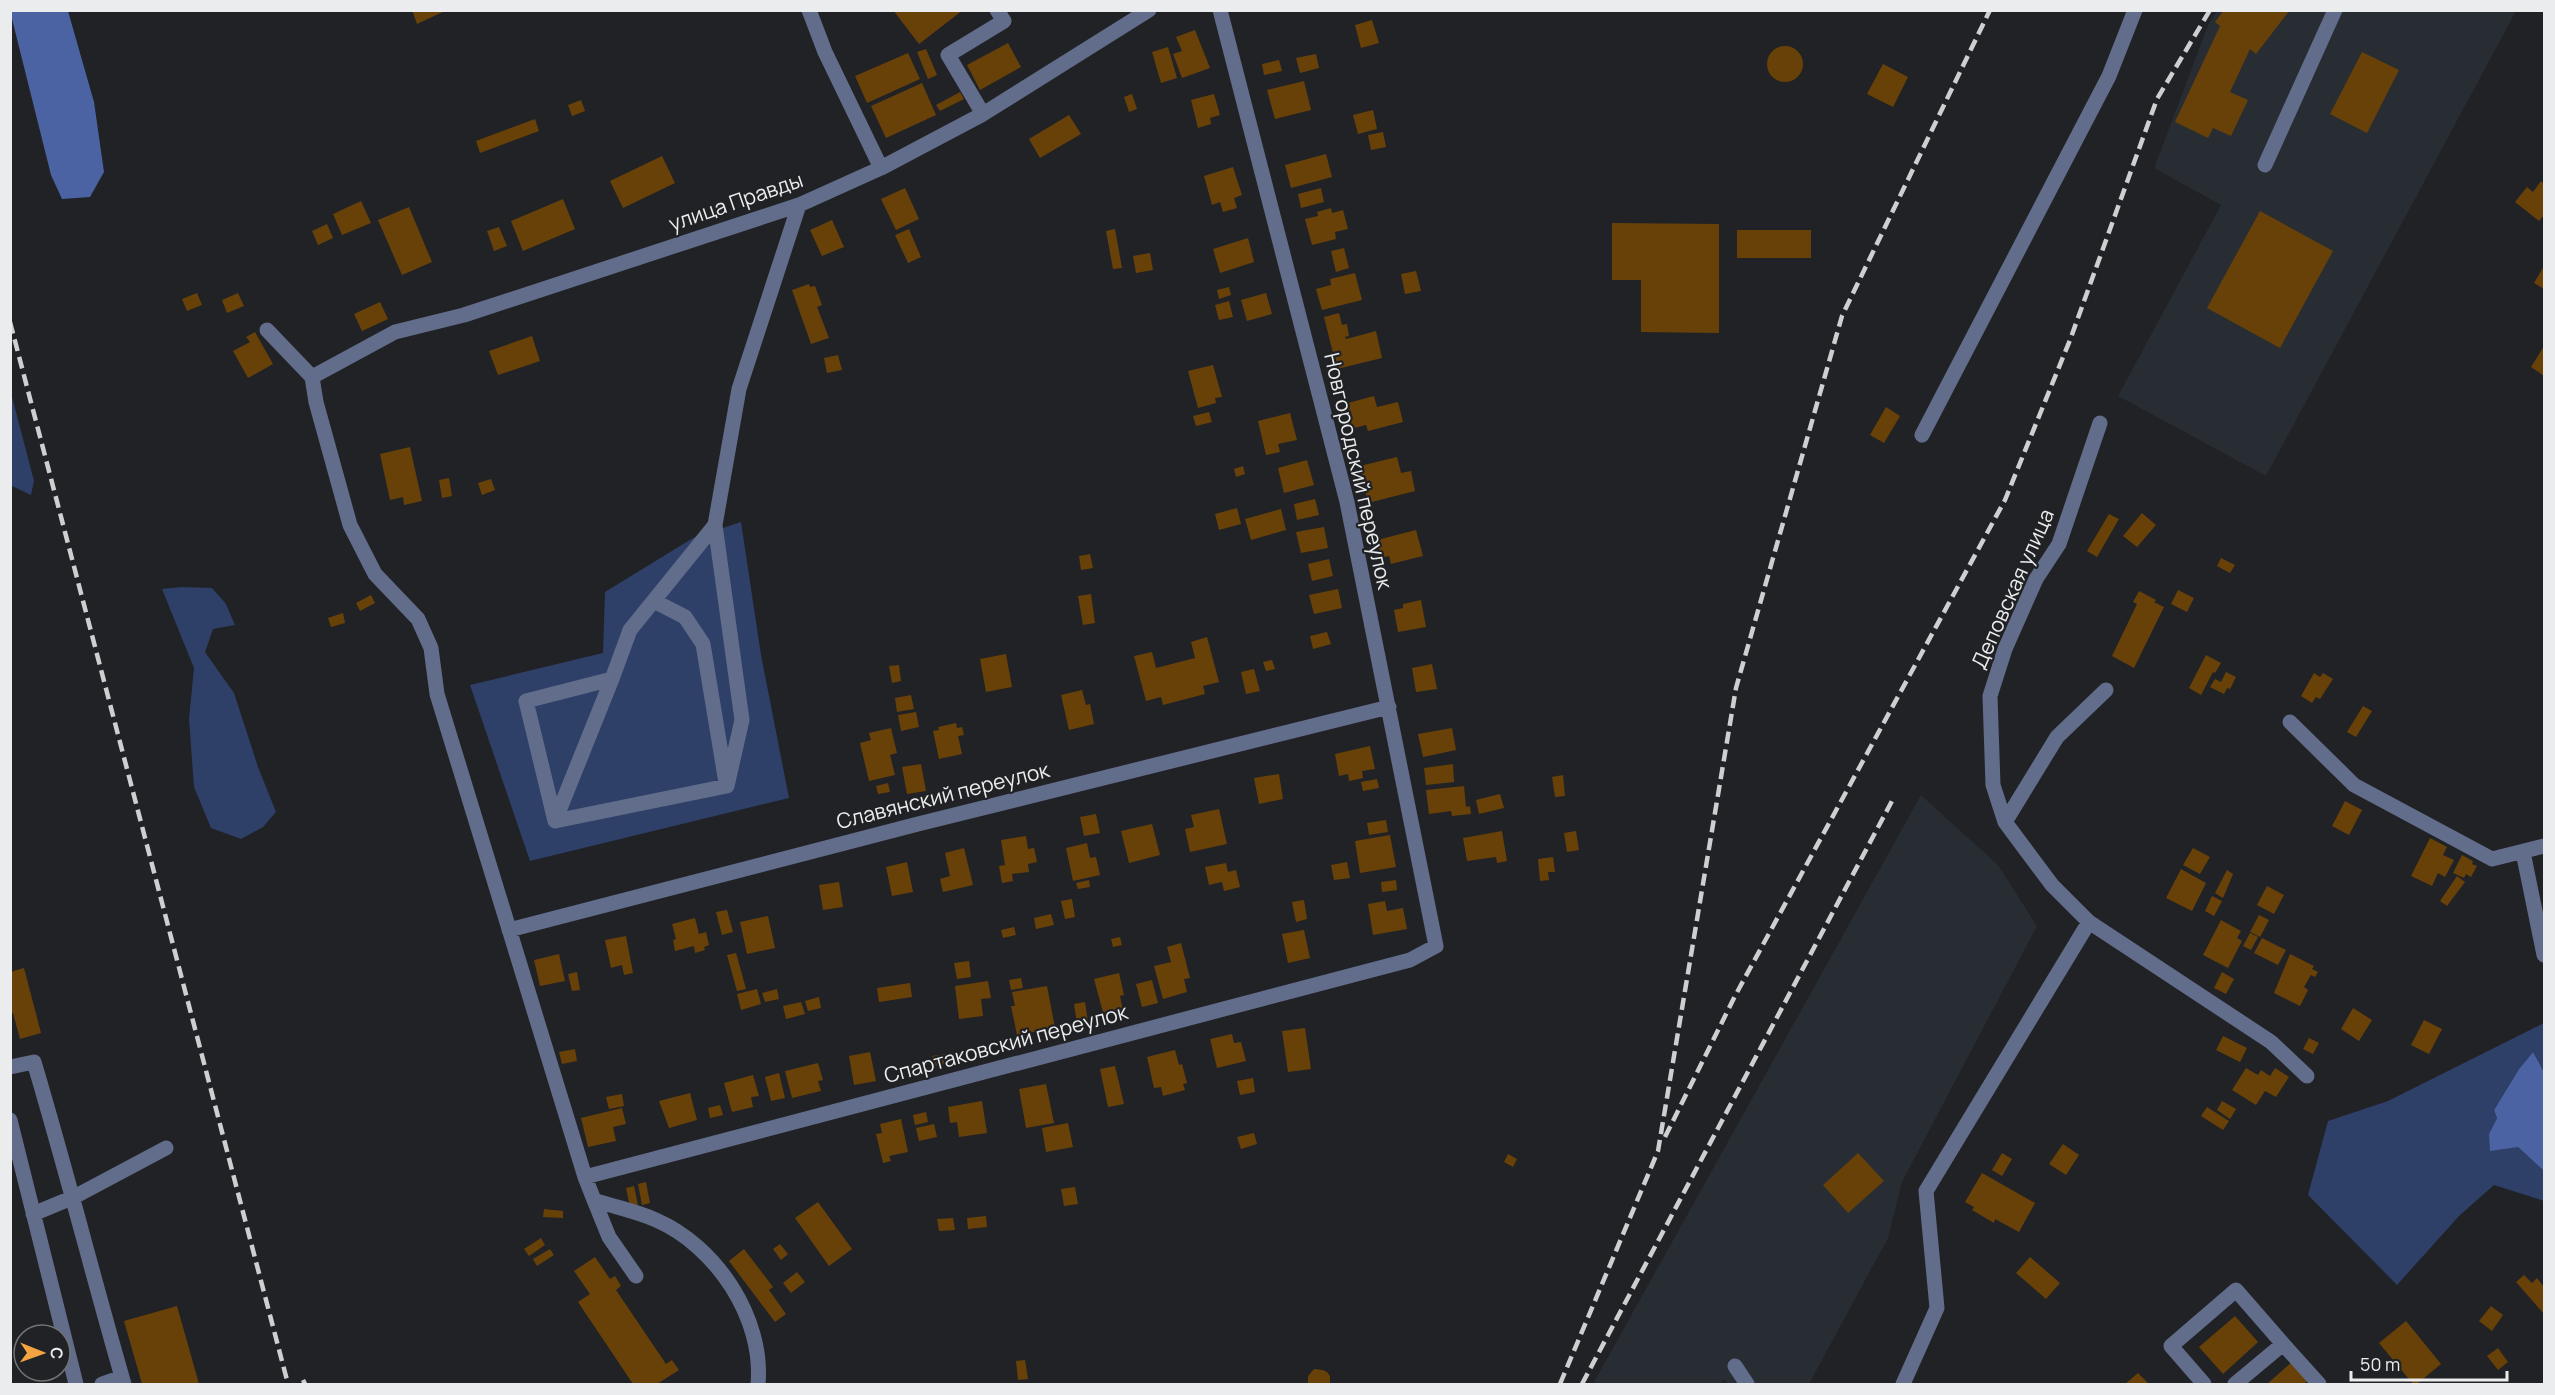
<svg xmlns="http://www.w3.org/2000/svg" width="2555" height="1395" viewBox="0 0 2555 1395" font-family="Manrope,sans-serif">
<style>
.built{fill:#282c33}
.green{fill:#2e3f68}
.water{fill:#4b63a3}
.building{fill:#684109}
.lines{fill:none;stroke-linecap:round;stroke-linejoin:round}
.minor{stroke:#616d8a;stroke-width:15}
.rail{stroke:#cecfd0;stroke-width:4.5;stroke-dasharray:12 6;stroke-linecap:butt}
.labels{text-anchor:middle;stroke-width:4.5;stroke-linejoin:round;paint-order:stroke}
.street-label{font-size:21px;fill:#ebeced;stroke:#212225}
</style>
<rect width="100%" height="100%" fill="#212225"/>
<path class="built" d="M2217 11H2516L2266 476 2118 396 2221 205 2154 168 2209 23Z
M1921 795 1998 865 2037 926 1902 1182 1888 1238 1809 1384H1729L1724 1379 1720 1384H1593Z"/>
<path class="green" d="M10 389 34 481 31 495 12 486 11 483Z
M741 522 761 655 789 798 530 861 470 685 603 653 605 592 693 538Z
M182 587 212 588 226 604 235 625 213 629 205 652 234 693 258 767 276 812 263 827 241 839 211 828 194 787 189 719 194 668 162 589Z
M2544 1023V1072L2533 1052 2519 1069 2494 1110 2497 1118 2489 1134 2518 1147 2544 1171V1201L2494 1185 2459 1216 2397 1285 2308 1195 2328 1121 2388 1101Z"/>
<path class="water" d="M10 11H68L94 102 104 172 90 197 62 199 51 175Z
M2533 1052 2544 1072V1171L2518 1147 2490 1151 2489 1134 2497 1118 2494 1110 2519 1069Z"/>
<path class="building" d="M412 10H447L417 24Z
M893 10H963L919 44Z
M2224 10H2290L2256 54 2250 49 2230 92 2248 100 2231 136 2213 128 2208 138 2175 122 2220 26 2215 22Z
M1372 20 1379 43 1361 48 1355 25Z
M1195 30 1210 68 1182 78 1173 54 1182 51 1176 37Z
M1008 43 1021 67 980 90 967 65Z
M1767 64a18 18 0 1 1 36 0a18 18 0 1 1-36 0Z
M1168 47 1177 78 1161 83 1152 52Z
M926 49 937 75 928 79 917 52Z
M2362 52 2399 70 2367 133 2330 114Z
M908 53 920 79 867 103 855 76Z
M1316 54 1319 68 1300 73 1296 58Z
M1279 60 1282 71 1264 75 1262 64Z
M1883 64 1908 77 1893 107 1867 94Z
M1304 81 1311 110 1275 119 1267 90Z
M922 83 936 115 886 138 871 106Z
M960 92 964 99 940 111 936 105Z
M1132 94 1137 109 1129 112 1124 97Z
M1214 94 1220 115 1210 118 1211 124 1198 128 1191 100Z
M581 100 585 111 572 116 568 105Z
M1373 110 1377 129 1358 134 1353 115Z
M1069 115 1081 134 1040 158 1029 139Z
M535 119 539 131 480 153 476 141Z
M1383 132 1386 147 1371 150 1368 135Z
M1326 154 1332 177 1291 188 1285 165Z
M662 156 675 183 623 208 610 181Z
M1233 167 1242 195 1234 198 1237 208 1223 212 1220 202 1212 205 1204 176Z
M2541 181 2544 184V215L2539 221 2515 202 2527 187 2533 192Z
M905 188 919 219 896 230 881 199Z
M1321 188 1324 202 1301 208 1298 194Z
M563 199 575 229 523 251 511 221Z
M361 201 371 223 342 235 333 214Z
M409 207 432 262 402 275 378 220Z
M1331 208 1332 213 1343 210 1348 229 1335 232 1336 239 1312 245 1305 219 1318 216 1317 212Z
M2260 211 2333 251 2280 348 2207 308Z
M832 220 844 247 822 256 810 230Z
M1612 223 1719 224V333L1641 332V280H1612Z
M327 224 333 238 318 245 312 231Z
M499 227 507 246 494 251 487 231Z
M909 229 921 257 908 263 895 235Z
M1115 229 1122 268 1113 269 1106 231Z
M1737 230H1811V258H1737Z
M1248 238 1254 262 1220 273 1213 249Z
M1344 248 1349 268 1336 272 1331 251Z
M1150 253 1153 270 1136 273 1133 256Z
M2544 266V289L2534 283Z
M1416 271 1421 291 1405 294 1401 274Z
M1355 273 1362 300 1322 310 1316 289 1331 285 1330 279Z
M809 284 810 287 815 286 822 305 817 307 829 338 811 344 792 290Z
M1229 287 1231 295 1219 299 1217 290Z
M197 293 202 305 187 311 182 299Z
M238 293 244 306 227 313 222 300Z
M1266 293 1272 314 1247 321 1241 300Z
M1229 301 1233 317 1219 320 1215 305Z
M380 302 388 319 362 331 354 314Z
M1339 313 1342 325 1347 324 1349 336 1345 337 1346 339 1376 331 1382 358 1337 369 1324 317Z
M255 332 273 364 248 378 233 351 250 342 246 337Z
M532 336 540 361 498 375 489 351Z
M2544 346V376L2531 367Z
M838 355 842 370 827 373 824 358Z
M1213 365 1222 397 1215 398 1216 403 1198 408 1188 371Z
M1374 396 1377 407 1398 402 1403 422 1368 431 1366 425 1350 429 1344 404Z
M1886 407 1900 416 1884 443 1870 435Z
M1209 412 1212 422 1196 426 1193 416Z
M1290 413 1297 440 1278 444 1280 452 1266 455 1258 421Z
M410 447 422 501 404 505 403 497 390 500 380 454Z
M1397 457 1401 473 1411 471 1415 491 1368 503 1360 466Z
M1307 460 1314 485 1284 493 1278 468Z
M1243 466 1245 474 1236 477 1234 469Z
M449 478 452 496 442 498 439 480Z
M491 479 495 490 482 495 478 483Z
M1315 499 1319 515 1297 520 1294 504Z
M1237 508 1241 524 1219 530 1215 514Z
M1281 509 1286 530 1251 540 1245 519Z
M2142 513 2156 525 2137 547 2123 536Z
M2109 514 2119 519 2097 557 2087 551Z
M1324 527 1328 548 1301 553 1296 532Z
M1416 530 1423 556 1391 564 1389 556 1381 558 1377 540Z
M1090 554 1093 568 1081 570 1079 556Z
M2221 558 2235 565 2230 573 2217 566Z
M1329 559 1333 576 1312 581 1308 564Z
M1338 589 1342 608 1314 614 1309 595Z
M2178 590 2194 598 2187 612 2171 604Z
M2139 591 2156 600 2154 602 2164 607 2134 668 2112 656 2137 604 2133 602Z
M1091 594 1095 623 1083 625 1078 596Z
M371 595 375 603 360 611 356 603Z
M1421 600 1426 627 1398 632 1394 610 1403 608V604Z
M343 613 345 623 331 627 328 618Z
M1327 632 1331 644 1313 649 1310 636Z
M1207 637 1219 682 1203 686 1205 694 1163 705 1161 697 1146 701 1134 656 1152 652 1156 668 1195 658 1191 642Z
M1006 654 1012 687 986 692 980 659Z
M2206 655 2221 663 2215 673 2213 672 2201 695 2189 688Z
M1272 660 1275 669 1266 671 1263 662Z
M1432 664 1437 689 1416 692 1412 668Z
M899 665 901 681 892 683 889 666Z
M1254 669 1260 691 1246 694 1241 672Z
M2226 672 2236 677 2230 689 2227 688 2224 694 2210 687 2215 679 2221 682Z
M2314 673 2320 677 2323 673 2333 679 2320 699 2316 697 2312 703 2301 696Z
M1082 690 1086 705 1090 704 1094 724 1069 730 1061 695Z
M911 695 914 709 897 712 895 698Z
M2363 706 2372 711 2356 737 2347 732Z
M916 712 919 727 901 731 898 715Z
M956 723 957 728 962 727 964 735 958 736 962 754 939 759 933 731 939 730 938 727Z
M891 728 897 753 890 755 895 775 869 781 860 743 871 740 869 733Z
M1452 728 1456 750 1423 757 1418 734Z
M1370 746 1375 769 1362 771 1363 778 1349 781 1348 774 1339 776 1335 754Z
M921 764 926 791 907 794 902 767Z
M1453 764 1454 782 1426 785 1424 768Z
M1279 774 1283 799 1259 804 1254 778Z
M1563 775 1565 796 1555 797 1552 777Z
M1377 779 1379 788 1363 791 1361 782Z
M888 783 890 792 878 794 876 786Z
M1464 786 1466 807 1470 806 1471 814 1452 816 1451 811 1429 814 1426 790Z
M1500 794 1504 808 1479 814 1476 800Z
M2345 801 2362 810 2349 835 2332 826Z
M1219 809 1227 844 1190 852 1185 829 1194 827 1191 815Z
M1096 814 1100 833 1084 836 1080 817Z
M1386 820 1388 832 1369 835 1367 823Z
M1152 824 1160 855 1129 863 1121 831Z
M1502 831 1507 861 1497 863 1496 857 1467 861 1463 838Z
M1576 831 1579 850 1567 852 1564 833Z
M1390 835 1396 867 1360 873 1355 841Z
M1026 836 1028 849 1034 848 1037 862 1028 864 1029 872 1012 874 1013 881 1002 883 999 866 1005 865 1001 840Z
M2430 838 2447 847 2443 855 2454 860 2445 877 2438 873 2432 886 2411 876Z
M1087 843 1090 858 1096 857 1100 875 1073 881 1066 848Z
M964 848 973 885 943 892 940 879 950 876 945 853Z
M2193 848 2210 857 2200 874 2183 865Z
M2462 855 2473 861 2472 864 2477 866 2471 877 2466 874 2464 878 2453 873Z
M1553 857 1555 872H1548L1549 880 1540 881 1538 859Z
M907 862 913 892 892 896 886 867Z
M1347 862 1350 878 1334 880 1331 865Z
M1226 863 1228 872 1236 870 1240 887 1224 891 1222 882 1209 885 1205 867Z
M2181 869 2206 883 2192 911 2166 898Z
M2227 870 2233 874 2223 898 2215 893Z
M2457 876 2465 882 2447 906 2440 901Z
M1089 880 1090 887 1078 889 1076 883Z
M1396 880 1397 890 1382 892 1381 882Z
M839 882 843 907 823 910 819 885Z
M2267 886 2284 895 2274 914 2257 905Z
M2212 896 2222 901 2214 916 2205 911Z
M1072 899 1075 917 1065 919 1061 901Z
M1304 900 1307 919 1296 922 1292 902Z
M1385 901 1387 911 1403 908 1407 929 1373 935 1368 904Z
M727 910 733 932 722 935 716 912Z
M1051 914 1054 925 1036 929 1034 918Z
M2259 915 2269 920 2260 937 2250 932Z
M768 916 775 948 747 954 740 922Z
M695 918 699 934 706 932 709 945 704 947 705 950 695 953 694 946 675 951 673 940 676 939 672 924Z
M2221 920 2241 931 2237 938 2242 941 2228 968 2203 955Z
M1014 927 1016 935 1003 938 1001 930Z
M1304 930 1310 958 1288 963 1282 934Z
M2250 933 2258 937 2251 950 2243 946Z
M626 936 633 973 624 975 622 965 611 968 605 940Z
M1120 937 1122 945 1113 947 1111 939Z
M2262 938 2286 950 2278 965 2254 953Z
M1181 943 1190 978 1184 979 1187 992 1163 999 1154 966 1171 962 1167 947Z
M736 953 746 989 737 991 727 955Z
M559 954 565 981 540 986 534 960Z
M2290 954 2314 966 2312 969 2318 972 2315 977 2311 975 2304 987 2308 990 2300 1006 2274 993Z
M969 961 971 977 957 979 954 963Z
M24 968 41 1033 20 1039 13 1013H10V972Z
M577 972 580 990 572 991 568 974Z
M2222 972 2234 979 2226 994 2214 988Z
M1119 973 1124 995 1120 996 1123 1011 1104 1016 1094 979Z
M1021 978 1023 988 1011 990 1009 980Z
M1152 980 1158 1003 1142 1007 1136 984Z
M988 981 991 998 981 999 983 1016 959 1019 955 986Z
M910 983 912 997 879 1002 877 988Z
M1047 986 1055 1028 1017 1035 1011 1006H1015L1012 992Z
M757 989 761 1004 741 1010 737 994Z
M777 989 779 999 765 1002 762 993Z
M819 997 821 1008 808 1011 805 1001Z
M801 1002 805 1014 786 1019 783 1006Z
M1085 1002 1088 1022 1077 1023 1074 1004Z
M2353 1008 2372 1020 2359 1041 2341 1029Z
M2424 1020 2442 1029 2429 1054 2411 1045Z
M1305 1028 1311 1069 1288 1072 1282 1031Z
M1232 1034 1234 1043 1241 1042 1246 1061 1217 1068 1210 1039Z
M2223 1036 2247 1048 2240 1062 2216 1050Z
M2309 1038 2319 1043 2313 1054 2303 1049Z
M575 1049 577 1061 562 1064 559 1052Z
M1175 1050 1179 1065 1182 1064 1187 1083 1183 1084 1185 1090 1163 1096 1161 1087 1154 1088 1147 1057Z
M870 1052 876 1081 854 1085 849 1056Z
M945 1054 947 1064 933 1066 932 1056Z
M818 1063 823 1080 818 1081 821 1091 792 1098 785 1071Z
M1115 1066 1124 1104 1108 1107 1100 1069Z
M2246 1068 2258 1075 2261 1070 2270 1076 2275 1068 2289 1077 2276 1097 2265 1091 2256 1105 2232 1090Z
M779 1073 785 1098 771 1101 765 1077Z
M753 1075 759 1096 751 1097 753 1107 732 1112 724 1083Z
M1253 1078 1255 1092 1240 1095 1237 1081Z
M1046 1084 1054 1123 1026 1128 1019 1089Z
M690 1093 697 1120 669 1128 659 1101Z
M622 1094 624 1106 609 1109 606 1097Z
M982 1101 987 1133 959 1137 957 1122 950 1123 948 1107Z
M2222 1101 2236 1109 2230 1119 2217 1110Z
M720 1105 723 1115 710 1118 708 1108Z
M2207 1107 2229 1121 2223 1130 2201 1116Z
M622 1108 626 1124 613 1127 616 1141 588 1147 581 1118Z
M926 1112 928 1122 915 1125 913 1115Z
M901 1119 908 1152 889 1156 891 1161 883 1163 876 1134 882 1133 880 1124Z
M1068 1123 1073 1147 1046 1152 1042 1128Z
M934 1124 937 1137 919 1141 916 1128Z
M1254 1133 1257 1144 1241 1149 1237 1137Z
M2063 1144 2079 1155 2066 1175 2049 1164Z
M1858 1153 1884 1181 1848 1213 1823 1185Z
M2002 1153 2012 1159 2002 1176 1992 1170Z
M1508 1154 1517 1159 1513 1167 1504 1162Z
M1982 1173 2035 1203 2019 1232 1995 1219 1994 1223 1972 1210 1974 1207 1965 1202Z
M646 1182 650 1203 642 1205 638 1184Z
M634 1186 638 1205 630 1207 626 1188Z
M1075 1187 1078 1204 1064 1206 1061 1189Z
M818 1202 852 1249 829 1266 795 1218Z
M544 1209 563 1211V1218L543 1217Z
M986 1216 987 1227 968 1229 967 1218Z
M953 1218 955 1230 939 1231 937 1219Z
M541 1238 545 1245 529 1256 524 1249Z
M780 1244 788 1254 781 1260 773 1249Z
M550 1249 554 1255 537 1266 533 1259Z
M744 1249 773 1287 769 1290 786 1314 775 1322 729 1261Z
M595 1257 610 1279 615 1276 621 1286 616 1290 666 1364 672 1360 679 1370 657 1384H633L578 1302 590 1294 574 1271Z
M2030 1257 2060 1283 2046 1299 2016 1273Z
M797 1272 805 1282 791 1293 783 1283Z
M2524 1275 2532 1283 2537 1278 2544 1287V1314L2516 1282Z
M177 1306 199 1384H142L124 1321Z
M2491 1306 2503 1315 2492 1331 2479 1321Z
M2235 1316 2258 1342 2223 1374 2199 1347Z
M2406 1321 2441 1364 2417 1384H2413L2379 1343Z
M2498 1348 2508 1362 2498 1370 2487 1356Z
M1025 1360 1028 1379 1018 1380 1016 1361Z
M2293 1361 2309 1379 2304 1384H2267Z
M1314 1369 1323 1370 1327 1372 1330 1376V1384H1308V1376Z
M2138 1373 2149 1384H2125Z"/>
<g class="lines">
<path class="minor" d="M809 10 825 52 881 168
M983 114 948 55 1004 21 997 10
M2265 165 2335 10
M267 330 312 377 316 402 350 525 375 574 418 619 431 648 437 694 585 1177 594 1200C614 1207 636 1211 656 1220 716 1246 764 1318 758 1384
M312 377 395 332 464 315 799 205 881 168 983 114 1149 10
M2100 423 2059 544 2036 579 2005 649 1990 696 1993 785 2005 822 2052 885 2089 922 2271 1042 2307 1076
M1922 435 2109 76 2135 10
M715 525 630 630 612 679 526 701 555 821 727 786
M654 601 685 617 703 644 725 777
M2290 722 2354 785 2492 859 2544 846
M727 786 742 720 715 525 739 389 799 205
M555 821 612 679
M2005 822 2057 737 2106 690
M2523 852 2544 955
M509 930 918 824 1389 707
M10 1067 34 1062C66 1169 93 1277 124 1384
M10 1120 76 1384
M585 1177 1410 960 1436 946 1347 502 1220 10
M594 1200 609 1237 636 1276
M33 1214 74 1197 166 1148
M1735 1366 1747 1384
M102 1384 122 1377
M1903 1384 1937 1308 1926 1191 2089 922
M2204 1384 2171 1346 2236 1290 2283 1344
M2235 1384 2283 1344 2319 1384"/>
<path class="rail" d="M10 322 288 1384
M1665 1137 1735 996 2005 500 2070 340 2157 99 2210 10
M303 1380 305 1384
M1560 1384 1658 1151 1736 688 1842 316 1990 10
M1582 1384 1892 801"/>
</g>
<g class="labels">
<g class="street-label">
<text transform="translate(736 202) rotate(-19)" y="7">улица Правды</text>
<text transform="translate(1358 471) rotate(77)" y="7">Новгородский переулок</text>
<text transform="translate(2013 589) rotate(-66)" y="7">Деповская улица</text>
<text transform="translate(943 796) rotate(-14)" y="7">Славянский переулок</text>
<text transform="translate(1006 1044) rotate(-15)" y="7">Спартаковский переулок</text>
</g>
</g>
<rect width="2555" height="1395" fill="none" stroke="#ebeced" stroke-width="24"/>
<g transform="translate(42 1353) rotate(91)"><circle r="28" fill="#212225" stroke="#727375" stroke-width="1.5"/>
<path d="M0-4.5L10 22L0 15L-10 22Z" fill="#f3a442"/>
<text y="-9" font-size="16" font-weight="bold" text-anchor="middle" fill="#ebeced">С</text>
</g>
<path d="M2351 1371v9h156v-9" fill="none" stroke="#ebeced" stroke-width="3"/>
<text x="2360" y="1371" font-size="18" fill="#ebeced" stroke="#212225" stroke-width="4.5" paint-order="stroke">50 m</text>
</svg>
